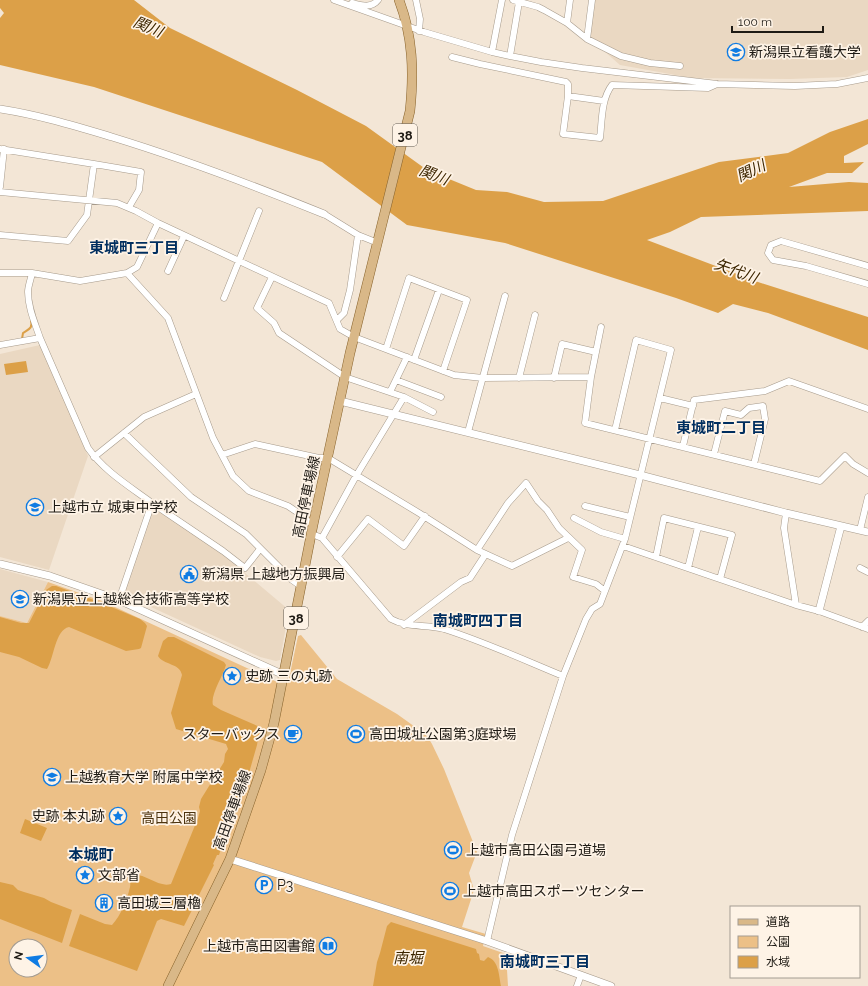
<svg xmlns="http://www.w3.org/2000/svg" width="868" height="986" viewBox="0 0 868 986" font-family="Raleway,'Noto Sans JP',sans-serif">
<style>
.built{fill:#ead8c2}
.green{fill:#ecc087;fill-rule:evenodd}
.water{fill:#dca048}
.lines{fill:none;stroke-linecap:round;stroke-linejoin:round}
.stream{stroke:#dca048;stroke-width:2}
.minor-casing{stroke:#a69a8b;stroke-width:7}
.tertiary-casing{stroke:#a69a8b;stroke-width:8}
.primary-casing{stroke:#87622b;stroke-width:10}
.minor{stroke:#fff;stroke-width:6}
.tertiary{stroke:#fff;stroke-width:7}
.primary{stroke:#d9b888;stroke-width:9}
.labels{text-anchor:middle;stroke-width:3.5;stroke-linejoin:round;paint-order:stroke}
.shield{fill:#fef3e6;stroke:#615b53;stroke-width:1}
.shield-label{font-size:13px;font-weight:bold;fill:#1e1a14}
.poi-label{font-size:14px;fill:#1e1a14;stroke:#fef3e6;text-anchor:start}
.street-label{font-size:14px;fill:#1e1a14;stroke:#fef3e6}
.park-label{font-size:14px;fill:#4d340f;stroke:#fef3e6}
.water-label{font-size:15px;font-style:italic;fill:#3d2600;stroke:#fef3e6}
.neighbourhood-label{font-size:15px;font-weight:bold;fill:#002e5f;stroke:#fef3e6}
</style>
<rect width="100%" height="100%" fill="#f3e6d6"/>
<path class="built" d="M595 0H868V70L847 77 790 79 692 78 620 65 589 38Z
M40 345 88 456 49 570 0 557V354Z
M155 508 226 557 289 610 280 660 276 661 260 657 127 596 125 592 152 510Z
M0 569 48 582 27 623 0 616Z"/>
<path class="green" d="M48 582 102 601 275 681 288 683 298 636 301 635 337 679 397 714 418 729 427 736 432 744 444 769 477 852 469 873 474 890 462 927 486 934 483 946 506 954 508 986H0V616L27 623ZM16 946H40V970H16Z"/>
<path class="water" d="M0 0H134L170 28 297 90 366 126 427 170 476 190 507 192 544 202 603 201 719 162 788 153 830 132 868 119V144L844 156V163L864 162 852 173H827L789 187 849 182 868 183V211L701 217 670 232 647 240 758 282 868 317V350L768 313 733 304 718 313 676 298 505 243 407 225 322 162 94 87 0 65V18L4 13 0 8Z
M26 361 28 372 6 375 4 364Z
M52 586H56L102 603 140 619 145 623 147 626 141 648 139 649 126 651 69 627C55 630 54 658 47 669L42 668 19 657 0 652V617L21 623H29L46 590Z
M168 637H174L224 662 226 665C223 676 210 695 213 705L221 710 260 727 257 745 247 780 242 783 219 855H217L213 864 214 865 199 895 197 897V900L184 926 161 919 157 921 137 971 69 946 80 914 105 924 112 925C121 915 127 900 130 887 131 883 129 880 130 875 145 872 157 888 171 884L198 818 200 811 199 807 201 799 224 762 225 754 228 749 226 744 176 729 171 713 182 675C180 663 163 665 158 656L163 641Z
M25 819 47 828 41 841 20 833Z
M0 882 13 885 18 890 24 892 44 898 51 902 72 910 62 943 0 919Z
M391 922 476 949 477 953 479 954 480 960 484 961 488 957C499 961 499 976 501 986H373L377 962 380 953 387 926Z"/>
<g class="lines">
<path class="stream" d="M22 339 23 333C29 329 33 328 31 321"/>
<defs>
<path id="minor" d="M334 0 424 32 492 52 502 0
M416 0 420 19 419 31
M513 0 538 7 544 10 567 23 587 39 621 56 650 63 680 66
M352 3C361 5 371 9 378 0
M567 23 570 0
M587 39 592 0
M492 52 510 56 519 2
M510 56 541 62 582 68 717 84 795 86 837 84 868 78
M452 57 480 64 566 82 568 84V96
M604 101 568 96 563 134 600 138C602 122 601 99 612 85L708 88 717 84
M0 149 94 164 87 215 68 241 0 235
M94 164 141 172 139 190 129 207
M0 187 4 149
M0 192 117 203 136 211 158 223 329 303 340 329 354 337 454 375 483 378 591 377
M324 214 358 235 378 243
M868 266 781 241 771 245 768 253 773 260 806 266 868 284
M168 271 184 236
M0 273H32L80 281 127 273 137 267 158 223
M32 273C31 279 28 286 28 292 28 308 35 323 40 338L88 448C104 471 129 486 152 503L119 600
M127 273 168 318 213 438 233 476 249 491 288 506 297 512 313 525
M272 277 257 308 274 323 279 333 345 377 404 397 433 412
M224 298 259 211
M337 320 344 313 350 290 358 235
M601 327 591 377 585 423 820 481 845 456 853 464 868 473
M0 345 40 338
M386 349 409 278 467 300 443 371
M414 360 439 290
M519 378 535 315
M554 378 562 344 596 352
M396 380 441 397
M390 392 407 357
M660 398 693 406
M468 432 505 296
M124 433 191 497 246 534 292 580 302 587
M683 446 694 400 765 391 789 381 868 409
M714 454 725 411 741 415 749 408 763 406 765 419 754 464
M222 455 255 444 319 458H328L419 513 477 550 512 566 568 538
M94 457 144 417 196 394
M152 503 223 551 245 568 260 549
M585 506 630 517
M786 513 784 528 796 605
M574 518 601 532 625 539
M860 530 868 497
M312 534 322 538 391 619C407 628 426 624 444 629 485 642 524 660 563 676
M322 538 356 476 404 397
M623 546 796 605 819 611 868 629
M477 550 508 503 526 483 538 501 547 510 559 528 582 550 573 577 596 584 605 591
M337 557 368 519 404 546 425 516
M656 557 664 518 732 535 720 579
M688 568 698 527
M860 568 868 572
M404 625 461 582 470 578 485 555
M862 627 868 621
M487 941 512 835 563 676 586 619 592 609 600 604 625 539 671 350 636 340 615 430
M577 986 581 975"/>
<path id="tertiary" d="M0 109C39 115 75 126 112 137 184 159 255 186 324 214
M340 401 640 475 786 513 868 532
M0 564 50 576 119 600 284 675
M819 611 841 526
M230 859 487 941 611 986"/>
<path id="primary" d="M168 986 230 859 261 770 274 723 313 525 350 353 410 111C414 72 413 37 399 0"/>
</defs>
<use href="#minor" class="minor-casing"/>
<use href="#tertiary" class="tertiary-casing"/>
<use href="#primary" class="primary-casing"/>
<use href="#minor" class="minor"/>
<use href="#tertiary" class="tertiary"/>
<use href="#primary" class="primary"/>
</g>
<defs>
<symbol id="school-ring" viewBox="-11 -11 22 22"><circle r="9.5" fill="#fef3e6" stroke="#107ce3" stroke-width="1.5"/><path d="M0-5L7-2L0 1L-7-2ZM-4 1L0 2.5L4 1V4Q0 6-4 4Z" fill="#107ce3"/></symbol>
<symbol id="civic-ring" viewBox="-11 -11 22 22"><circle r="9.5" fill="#fef3e6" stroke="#107ce3" stroke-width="1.5"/><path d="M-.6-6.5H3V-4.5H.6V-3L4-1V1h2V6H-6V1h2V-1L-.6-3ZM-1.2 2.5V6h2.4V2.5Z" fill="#107ce3"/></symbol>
<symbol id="sight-ring" viewBox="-11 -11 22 22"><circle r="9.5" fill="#fef3e6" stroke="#107ce3" stroke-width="1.5"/><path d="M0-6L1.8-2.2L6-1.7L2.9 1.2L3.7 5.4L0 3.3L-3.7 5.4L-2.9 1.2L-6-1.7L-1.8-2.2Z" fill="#107ce3"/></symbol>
<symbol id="cafe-ring" viewBox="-11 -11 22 22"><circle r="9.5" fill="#fef3e6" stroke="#107ce3" stroke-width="1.5"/><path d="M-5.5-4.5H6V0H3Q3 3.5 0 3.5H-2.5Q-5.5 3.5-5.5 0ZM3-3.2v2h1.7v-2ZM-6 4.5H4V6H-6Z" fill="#107ce3"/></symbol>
<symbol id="stadium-ring" viewBox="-11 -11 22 22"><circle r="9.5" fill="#fef3e6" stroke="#107ce3" stroke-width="1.5"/><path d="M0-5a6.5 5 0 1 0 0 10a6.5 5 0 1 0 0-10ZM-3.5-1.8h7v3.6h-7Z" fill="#107ce3"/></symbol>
<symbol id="parking-ring" viewBox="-11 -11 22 22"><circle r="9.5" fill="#fef3e6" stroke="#107ce3" stroke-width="1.5"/><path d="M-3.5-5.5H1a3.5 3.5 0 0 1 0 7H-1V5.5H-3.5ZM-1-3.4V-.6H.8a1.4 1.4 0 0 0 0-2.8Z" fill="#107ce3"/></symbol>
<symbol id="building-ring" viewBox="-11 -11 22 22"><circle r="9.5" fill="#fef3e6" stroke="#107ce3" stroke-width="1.5"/><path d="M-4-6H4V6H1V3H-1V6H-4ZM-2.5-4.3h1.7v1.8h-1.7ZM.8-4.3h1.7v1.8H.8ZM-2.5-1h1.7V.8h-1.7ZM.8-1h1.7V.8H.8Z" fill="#107ce3"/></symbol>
<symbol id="library-ring" viewBox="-11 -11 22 22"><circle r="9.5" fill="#fef3e6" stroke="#107ce3" stroke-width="1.5"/><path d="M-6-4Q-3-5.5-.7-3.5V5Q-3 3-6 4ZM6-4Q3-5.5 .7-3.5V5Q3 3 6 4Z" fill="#107ce3"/></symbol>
</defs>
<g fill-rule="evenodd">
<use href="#school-ring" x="726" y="42" width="20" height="20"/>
<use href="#school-ring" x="25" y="497" width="20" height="20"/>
<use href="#civic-ring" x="179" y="564" width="20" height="20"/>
<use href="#school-ring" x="10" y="589" width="20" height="20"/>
<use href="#sight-ring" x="222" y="666" width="20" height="20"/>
<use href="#cafe-ring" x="283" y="724" width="20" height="20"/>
<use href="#stadium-ring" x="346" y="724" width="20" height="20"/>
<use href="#school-ring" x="42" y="767" width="20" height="20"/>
<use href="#sight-ring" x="108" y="806" width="20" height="20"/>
<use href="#stadium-ring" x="443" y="840" width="20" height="20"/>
<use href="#sight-ring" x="75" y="865" width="20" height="20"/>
<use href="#parking-ring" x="254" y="875" width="20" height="20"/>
<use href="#stadium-ring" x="440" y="881" width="20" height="20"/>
<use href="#building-ring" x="94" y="893" width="20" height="20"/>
<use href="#library-ring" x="318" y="936" width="20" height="20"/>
</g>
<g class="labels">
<g class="shield">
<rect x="393" y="124" width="24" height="22" rx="3"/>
<rect x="284" y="607" width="24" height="22" rx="3"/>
</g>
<g class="shield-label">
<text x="405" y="140">38</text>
<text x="296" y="623">38</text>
</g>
<g class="poi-label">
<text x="749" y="57">新潟県立看護大学</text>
<text x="48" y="512">上越市立 城東中学校</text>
<text x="202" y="579">新潟県 上越地方振興局</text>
<text x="33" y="604">新潟県立上越総合技術高等学校</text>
<text x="245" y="681">史跡 三の丸跡</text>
<text x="280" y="739" text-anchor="end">スターバックス</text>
<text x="369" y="739">高田城址公園第3庭球場</text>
<text x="65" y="782">上越教育大学 附属中学校</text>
<text x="105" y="821" text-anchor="end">史跡 本丸跡</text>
<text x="466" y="855">上越市高田公園弓道場</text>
<text x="98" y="880">文部省</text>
<text x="277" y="890">P3</text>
<text x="463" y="896">上越市高田スポーツセンター</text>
<text x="117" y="908">高田城三層櫓</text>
<text x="315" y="951" text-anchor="end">上越市高田図書館</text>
</g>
<g class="street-label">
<text transform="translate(306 497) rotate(-78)" y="5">高田停車場線</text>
<text transform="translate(232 810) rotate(-70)" y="5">高田停車場線</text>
</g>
<g class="park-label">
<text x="169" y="823">高田公園</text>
</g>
<g class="water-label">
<text transform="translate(148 27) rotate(23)" y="5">関川</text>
<text transform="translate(751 171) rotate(-25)" y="5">関川</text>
<text transform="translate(434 175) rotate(21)" y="5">関川</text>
<text transform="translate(736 271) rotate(20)" y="5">矢代川</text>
<text x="408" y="963">南堀</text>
</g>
<g class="neighbourhood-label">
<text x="134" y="253">東城町三丁目</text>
<text x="721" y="433">東城町二丁目</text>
<text x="478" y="626">南城町四丁目</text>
<text x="91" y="860">本城町</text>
<text x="545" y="967">南城町三丁目</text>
</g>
</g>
<rect x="730" y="906" width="130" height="72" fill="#fef3e6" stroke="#a49c92"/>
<rect x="738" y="919" width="20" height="6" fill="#d9b888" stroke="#a49c92"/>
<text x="766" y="926" font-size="12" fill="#1e1a14">道路</text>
<rect x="738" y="936" width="20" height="12" fill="#ecc087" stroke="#a49c92"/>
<text x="766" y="946" font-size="12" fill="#1e1a14">公園</text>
<rect x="738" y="956" width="20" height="12" fill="#dca048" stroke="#a49c92"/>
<text x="766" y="966" font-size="12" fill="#1e1a14">水域</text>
<g transform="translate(28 958) rotate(284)"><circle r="19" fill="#fef3e6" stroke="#a49c92"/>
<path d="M0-3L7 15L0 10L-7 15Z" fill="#107ce3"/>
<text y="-6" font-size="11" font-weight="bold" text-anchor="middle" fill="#1e1a14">N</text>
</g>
<path d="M732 26v6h91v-6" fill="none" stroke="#1e1a14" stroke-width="2"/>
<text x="738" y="26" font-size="12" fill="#1e1a14" stroke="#fef3e6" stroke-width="3" paint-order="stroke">100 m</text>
</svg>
